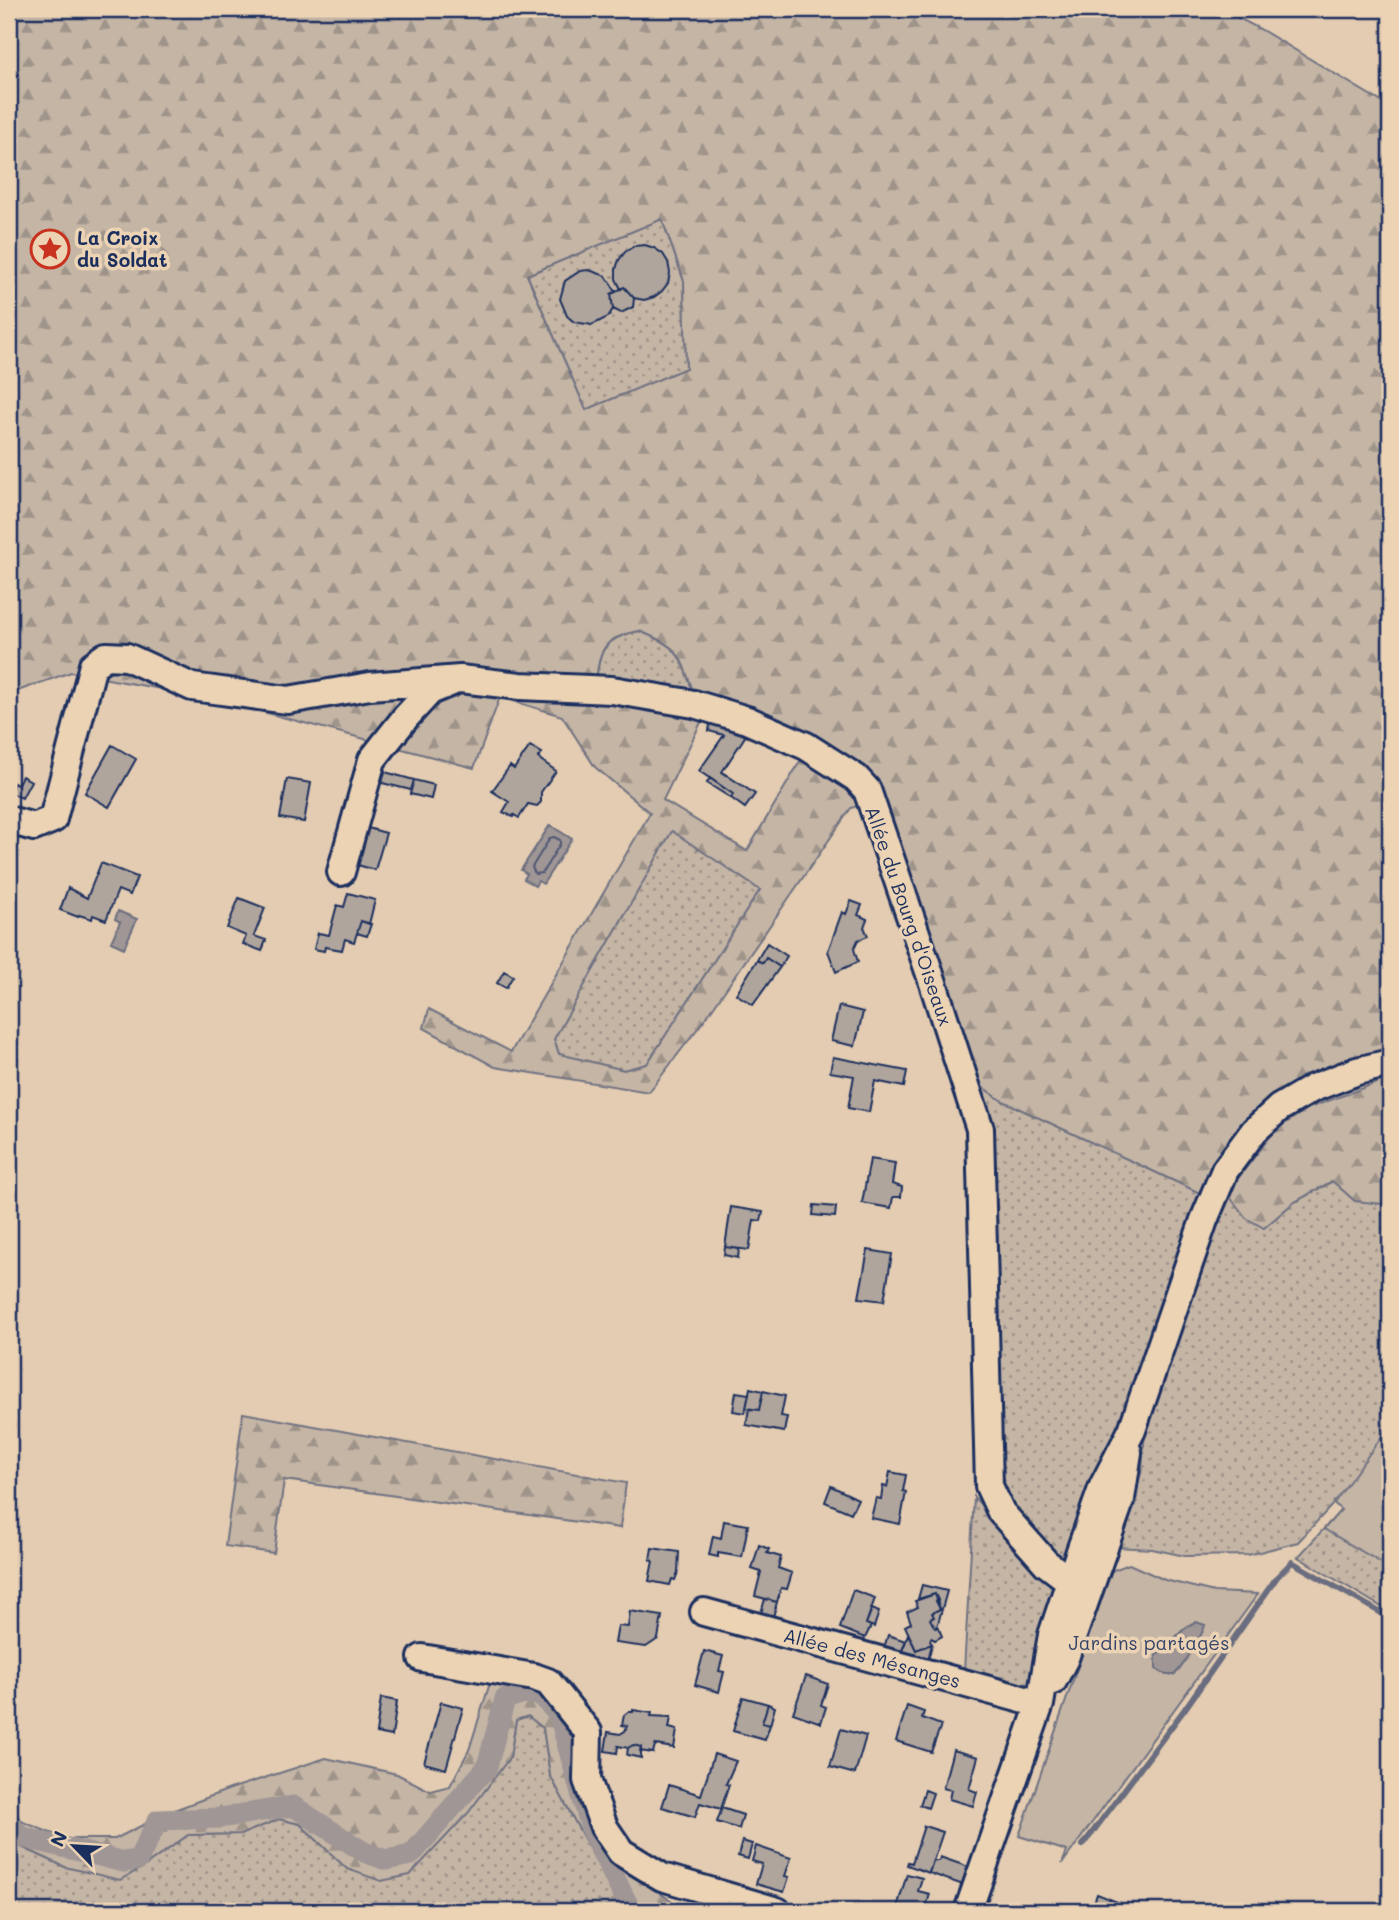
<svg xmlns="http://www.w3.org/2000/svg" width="1399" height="1920" viewBox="0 0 1399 1920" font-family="Mali,sans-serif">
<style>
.grass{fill:url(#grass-dots);stroke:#707282;stroke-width:2}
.forest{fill:url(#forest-firs);stroke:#707282;stroke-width:2;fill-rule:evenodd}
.garden{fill:#c5b5a5;stroke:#707282;stroke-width:2}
.water{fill:#9f9695;stroke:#6a6d7f;stroke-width:2}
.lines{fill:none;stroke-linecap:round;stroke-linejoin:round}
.shore{stroke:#505874;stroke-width:2}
.stream{stroke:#6a6d7f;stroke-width:6}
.canal{stroke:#9f9695;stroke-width:21}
.building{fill:#b0a59c;stroke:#1b2f5e;stroke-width:2}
.minor-casing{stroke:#1b2f5e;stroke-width:32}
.minor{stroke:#ebd3b4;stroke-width:26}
.labels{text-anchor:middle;stroke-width:7;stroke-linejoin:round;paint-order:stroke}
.poi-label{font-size:19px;font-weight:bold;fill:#1b2f5e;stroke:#ebd3b4;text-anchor:start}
.street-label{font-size:19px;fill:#1b2f5e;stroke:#ebd3b4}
.park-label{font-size:19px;fill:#344369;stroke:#ebd3b4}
</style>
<defs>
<pattern id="grass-dots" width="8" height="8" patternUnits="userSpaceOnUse" patternTransform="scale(1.75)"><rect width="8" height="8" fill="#c5b5a5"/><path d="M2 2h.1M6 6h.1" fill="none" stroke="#9f948a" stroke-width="1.8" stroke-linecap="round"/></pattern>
<pattern id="forest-firs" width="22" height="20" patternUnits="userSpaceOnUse" patternTransform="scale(1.75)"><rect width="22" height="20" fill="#c5b5a5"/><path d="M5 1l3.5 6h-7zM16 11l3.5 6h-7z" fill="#9f948a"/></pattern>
</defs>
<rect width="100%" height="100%" fill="#e3ccb1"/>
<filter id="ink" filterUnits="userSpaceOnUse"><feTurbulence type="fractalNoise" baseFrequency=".0143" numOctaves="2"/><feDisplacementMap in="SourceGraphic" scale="14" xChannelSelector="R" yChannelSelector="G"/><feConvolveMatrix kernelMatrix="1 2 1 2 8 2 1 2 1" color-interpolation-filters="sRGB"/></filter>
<g filter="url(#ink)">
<path class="grass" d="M662 219 684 281 686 369 586 410 527 275Z
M639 631C683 648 679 656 695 697L596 681C600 648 605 638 639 631Z
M672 830 760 890 647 1064 624 1070 559 1054 554 1039Z
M971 1079 1001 1100 1202 1194 1071 1564 1054 1556 1001 1501Z
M1333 1181 1355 1201 1383 1203 1390 1202V1612L1298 1557 1341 1510 1334 1503 1298 1542 1248 1555 1185 1556 1152 1549 1117 1547 1142 1470 1145 1430 1227 1193 1264 1228 1293 1203Z
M974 1497 1055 1591 1029 1687 964 1671Z
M528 1716 543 1728 550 1775 623 1911H9V1841L65 1867 142 1868 188 1835 242 1834 279 1819 300 1824 347 1869 410 1875 510 1757 516 1720Z"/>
<path class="forest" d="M9 9H1221L1262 30 1390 107V1049L1301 1077 1260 1109 1202 1194 1001 1100 971 1079 883 797 851 808 708 1015 649 1092 495 1067 424 1028 429 1009 511 1052 650 813 595 767 562 716 500 697 474 768 214 699 71 672 9 694ZM662 219 684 281 686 368 586 410 527 275ZM639 631C683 648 679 655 695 696L596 680C600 647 605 637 639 631ZM706 712 805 753 747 851 663 800ZM672 831 760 890 647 1064 624 1070 559 1054 554 1039Z
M1390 1078V1202L1383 1204 1355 1201 1332 1181 1293 1203 1264 1228 1246 1218 1227 1193 1275 1130 1309 1108Z
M243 1413 626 1483 620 1528 284 1480 274 1553 225 1546Z
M533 1663 559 1673 574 1697 607 1844 633 1875 687 1911H623L550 1775 543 1728 528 1716 516 1720 510 1757 468 1813 410 1875 381 1881 347 1869 300 1824 279 1819 242 1834 188 1835 142 1868 120 1880 65 1867 9 1841V1807L23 1822 66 1839H115L169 1812 230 1789 326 1758 397 1774 430 1791 450 1786 469 1750 489 1686 508 1668Z"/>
<path class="garden" d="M1390 1425V1568L1324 1529 1341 1510 1334 1503Z
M1129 1564 1165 1580 1214 1592 1258 1594 1062 1864 1067 1851 1019 1836 1111 1571Z"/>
<path class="water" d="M550 825 572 839 543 884 538 881 535 886 524 879 527 874 521 870Z
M118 911 137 919 124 948 111 942 120 922 115 919Z
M1196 1622 1205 1625C1203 1634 1182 1669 1174 1675H1166L1156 1669V1655C1169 1646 1185 1624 1196 1622Z"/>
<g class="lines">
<path class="shore" d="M554 837 560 840V844L542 873 535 874 532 867 550 838Z"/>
<path class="stream" d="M1083 1845 1184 1710 1277 1577 1292 1562 1390 1618"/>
<path class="canal" d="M9 1825 22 1837 124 1862 138 1860 158 1820 220 1818 293 1806 364 1852 386 1860 411 1855 487 1767 505 1699 524 1693 541 1696 559 1715 592 1832 631 1911"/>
</g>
<path class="building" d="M645 245 654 248 663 254 668 262 670 273 668 283 662 291 654 297 644 300 634 298 624 287 621 289 616 279V269L619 260 625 252 634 246Z
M589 270 606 276 616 292 611 294 613 309 608 317 592 325 574 322 567 316 560 299 565 281 580 271Z
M624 287 634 298 633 307 621 313 613 309 611 294Z
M711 718 727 722 746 735 722 772 755 794 745 808 731 798 733 794 699 771 724 735 709 731Z
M112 745 136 759 109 807 85 793Z
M530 746 542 753 538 758 556 771 541 792V802L537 806 528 804 519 818 514 815 513 817 503 812 509 802 492 791 510 766 514 769Z
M385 772 414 780 411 790 382 783Z
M22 776 31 781 22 798 9 792 14 783 17 785Z
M710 778 733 794 731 798 707 783Z
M287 779 311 783 304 822 280 818Z
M414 780 434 785 431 799 410 794Z
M364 827 386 833 375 870 354 864Z
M101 863 137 877 130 895 118 890 106 920 93 915 92 919 79 915 78 917 60 910 68 888 87 898Z
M348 893 375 900 369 924 361 921 354 942 345 939 342 950 325 947 324 951 314 949 318 933 329 935 337 905 344 907Z
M239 898 265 908 254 936 266 940 262 951 243 944 246 936 227 928Z
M851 901 862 905 858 915 867 919 864 927 868 936 858 940 854 949 858 962 836 972 828 951 842 912 846 914Z
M361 921 371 924 367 936 357 933Z
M767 943 787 956 780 967 766 958 763 963 757 960Z
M766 958 780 967 753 1005 736 994 757 960 763 963Z
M504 971 513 976 506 988 497 983Z
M839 1006 863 1012 855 1046 831 1041Z
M833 1057 907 1071 904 1087 875 1081 869 1112 848 1108 854 1076 830 1072Z
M870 1159 895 1163 892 1184 902 1187 901 1197H893L891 1208 862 1203Z
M814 1205 836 1207 835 1217 813 1215Z
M731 1207 763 1212 761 1221 754 1220 749 1250 725 1247Z
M725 1247 739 1249 738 1258 724 1255Z
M868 1250 892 1254 884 1301 859 1298Z
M750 1388 763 1391 759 1410 746 1408Z
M763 1391 785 1396 781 1416 787 1417 784 1432 746 1425 749 1409 759 1410Z
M736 1392 749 1394 745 1413 733 1411Z
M890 1472 906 1475 903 1491 906 1492 900 1524 871 1518 876 1498 881 1499 883 1486 887 1487Z
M831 1486 858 1499 851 1513 825 1502Z
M724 1521 748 1525 742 1557 718 1553V1557L709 1555 713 1536 721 1538Z
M759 1545 769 1549 767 1553 781 1557 778 1568 792 1573 787 1589 781 1588 777 1602 755 1596 761 1572 752 1569Z
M652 1548 679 1552 678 1572 675 1580 672 1579 670 1585 649 1581 653 1561 650 1560Z
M922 1585 947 1591 937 1627 935 1628 930 1619 934 1617 932 1613 940 1609 936 1601 938 1600 935 1594 918 1599Z
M853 1590 875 1598 866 1624 871 1626 865 1638 840 1628Z
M935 1594 940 1609 932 1613 934 1617 930 1619 935 1628 938 1627 942 1636 935 1640 931 1638 930 1641 932 1644 916 1650 905 1626 911 1623 907 1612 918 1607 915 1601Z
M765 1599 777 1602 773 1617 761 1613Z
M872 1609 879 1612 874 1627 866 1624Z
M630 1611 662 1616 658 1639 646 1647 615 1643 618 1626 628 1627Z
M908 1634 916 1650 932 1644 927 1664 900 1656Z
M888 1635 906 1641 900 1656 883 1651Z
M704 1651 723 1656 719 1671 724 1672 719 1692 695 1685Z
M806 1676 828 1684 821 1705 826 1707 821 1723 793 1713Z
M743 1697 768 1704 762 1723 770 1725 765 1740 733 1731Z
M381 1698 397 1701 392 1736 376 1733Z
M441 1702 463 1708 446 1769 424 1763Z
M768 1704 775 1707 770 1725 762 1723Z
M907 1706 924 1712 922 1718 941 1725 931 1752 896 1741Z
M633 1710 652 1713 651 1716 671 1717 669 1728 677 1730 674 1748 655 1745 653 1753 640 1751 641 1747 633 1745 628 1748 618 1746 617 1753 605 1751 608 1732 620 1734 625 1731 627 1726 622 1725 624 1715 628 1712H633Z
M841 1729 866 1736 855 1774 830 1767Z
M633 1745 641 1747V1758L627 1755 628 1748Z
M953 1750 978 1757 969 1789 977 1792 973 1806 949 1799 951 1790 943 1788Z
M714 1754 736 1761 726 1784 729 1785 721 1809 700 1803 695 1817 662 1807 669 1785 701 1795Z
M925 1790 933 1793 928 1808 920 1805Z
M722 1808 743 1815 739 1829 717 1822Z
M924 1826 943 1832 929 1873 907 1865 908 1862 912 1863Z
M742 1841 752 1844 748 1859 738 1856Z
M756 1846 791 1858 785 1876 789 1877 784 1892 756 1884 762 1864 752 1861Z
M940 1857 969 1867 963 1885 929 1873 933 1860 939 1861Z
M907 1874 922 1878 918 1891 930 1894 925 1911H896Z
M1097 1894 1120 1903 1117 1911H1091Z"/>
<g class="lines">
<defs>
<path id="minor" d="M9 820 34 827 53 819 93 665 106 656 127 657 192 687 288 700 370 686 460 679 520 686 612 690 694 704 747 720 806 746 856 778 867 790 933 983 980 1129 989 1486 1001 1512 1046 1563 1070 1581 1089 1590
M341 872 372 760 406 717 430 691 452 682
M704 1612 1040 1704
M422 1658 534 1677 548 1682 588 1732 587 1780 604 1827 621 1852 662 1877 777 1911
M1053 1681 1065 1658 1121 1499 1128 1452
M968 1911 1040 1704 1052 1635 1080 1551 1103 1486 1132 1430 1204 1220 1225 1170 1254 1131 1279 1108 1313 1088 1357 1071 1390 1063"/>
</defs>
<use href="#minor" class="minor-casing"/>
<use href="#minor" class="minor"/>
</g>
</g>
<defs>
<symbol id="sight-ring" viewBox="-11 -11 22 22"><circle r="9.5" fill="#ebd3b4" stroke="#c8321e" stroke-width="1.5"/><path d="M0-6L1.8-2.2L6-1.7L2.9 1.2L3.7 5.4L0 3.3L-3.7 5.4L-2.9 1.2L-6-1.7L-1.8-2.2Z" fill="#c8321e"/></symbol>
</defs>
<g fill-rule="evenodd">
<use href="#sight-ring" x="28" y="227" width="44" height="44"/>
</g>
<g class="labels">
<g class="poi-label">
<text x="77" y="245">La Croix<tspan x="77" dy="22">du Soldat</tspan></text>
</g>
<g class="street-label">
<text transform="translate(909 916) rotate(71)" y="7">Allée du Bourg d'Oiseaux</text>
<text transform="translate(872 1658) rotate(15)" y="7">Allée des Mésanges</text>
</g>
<g class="park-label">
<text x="1149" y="1650">Jardins partagés</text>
</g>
</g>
<rect width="1399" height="1920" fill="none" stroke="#ebd3b4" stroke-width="35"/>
<rect x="18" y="18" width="1364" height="1885" fill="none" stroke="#1b2f5e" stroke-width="2.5" filter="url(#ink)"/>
<g transform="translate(74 1846) rotate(295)" stroke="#ebd3b4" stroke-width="5" paint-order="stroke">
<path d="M0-5L12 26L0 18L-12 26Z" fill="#1b2f5e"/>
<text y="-10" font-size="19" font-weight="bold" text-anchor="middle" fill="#1b2f5e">N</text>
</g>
</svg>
